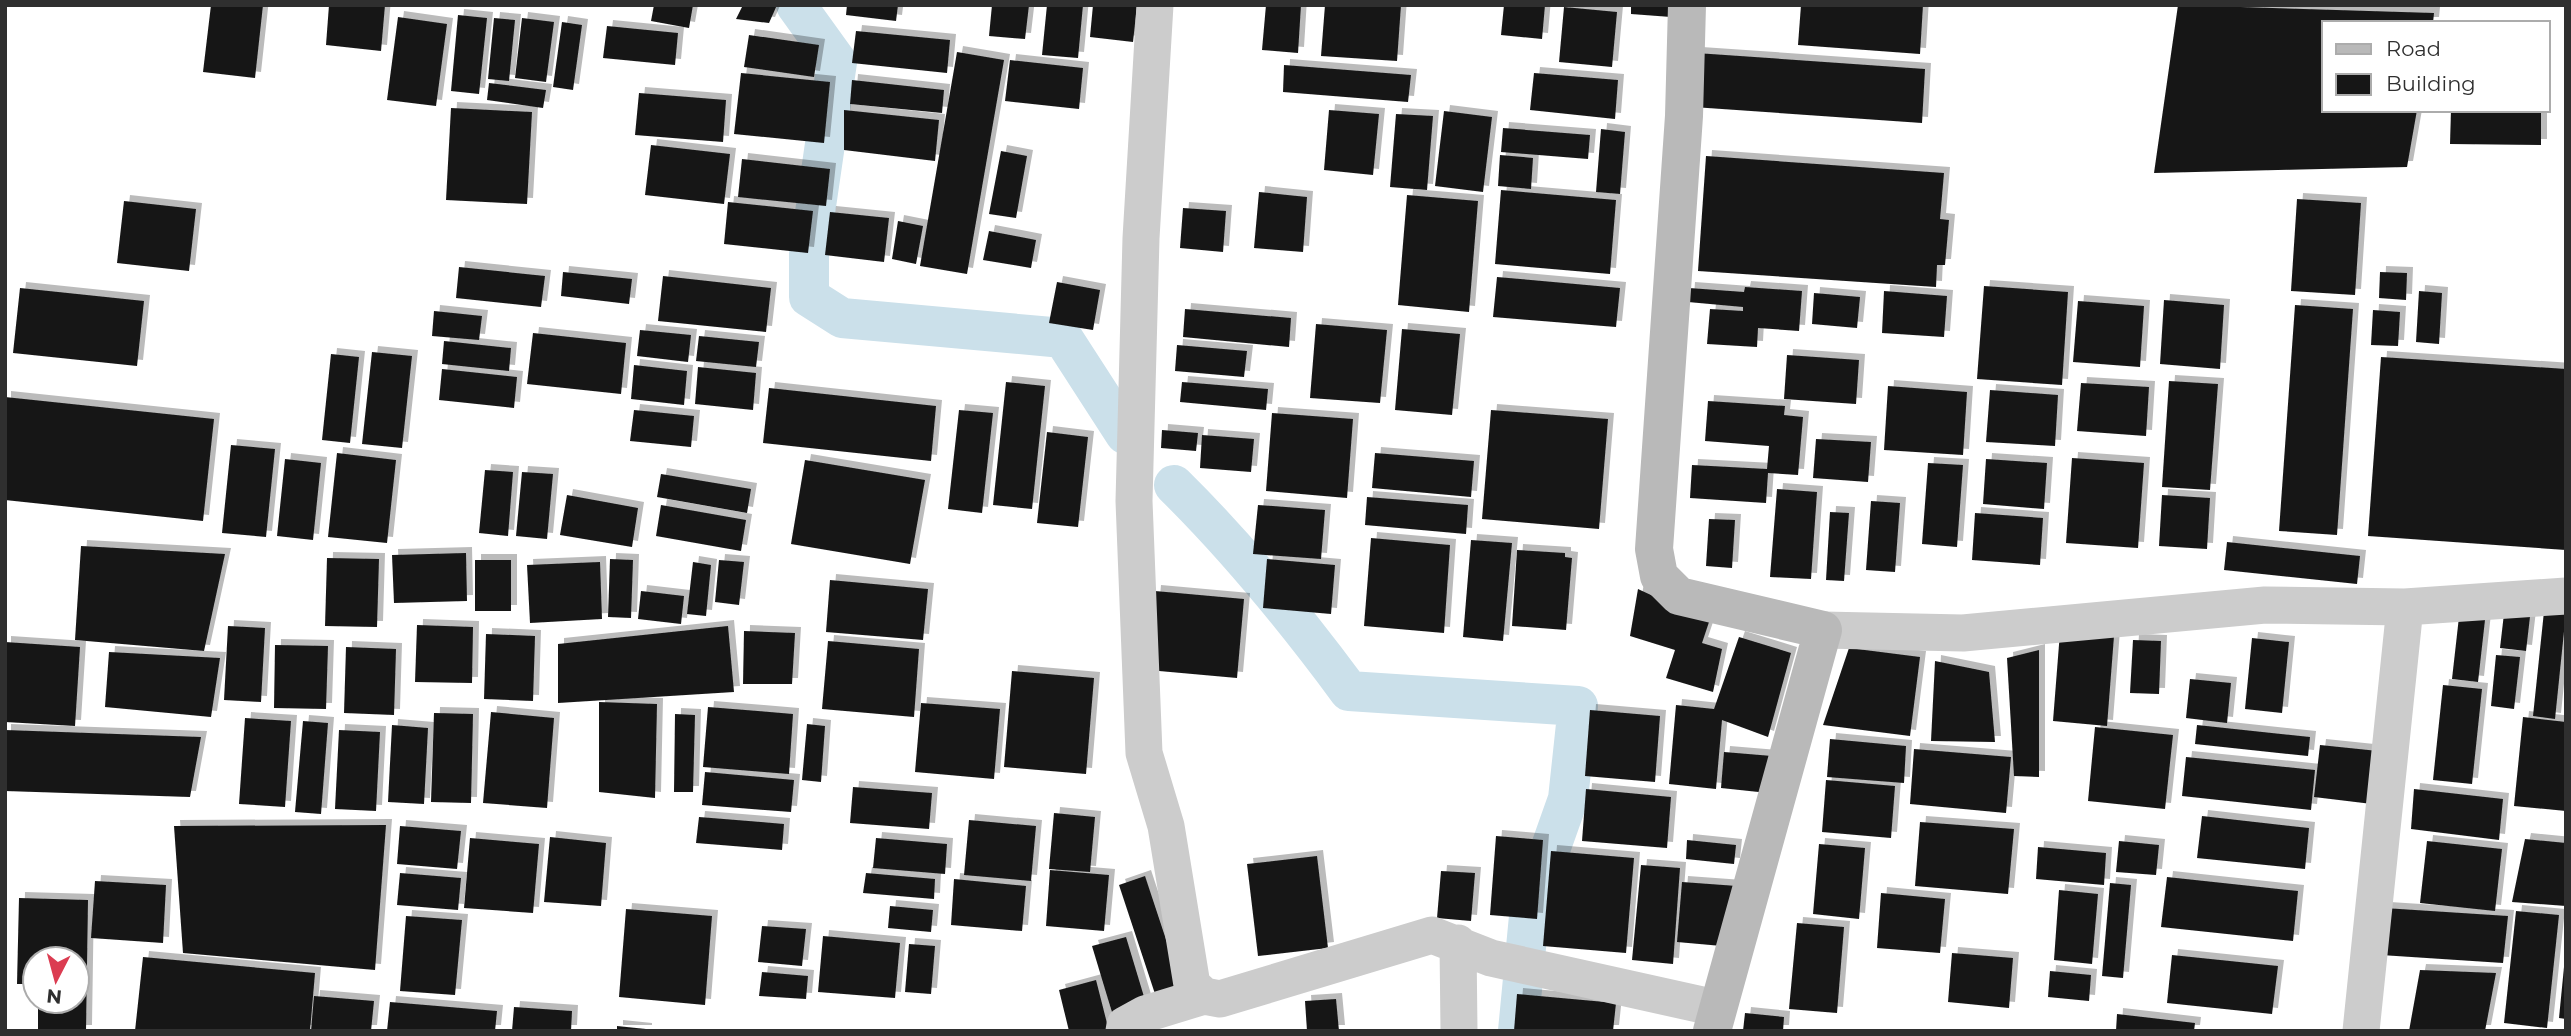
<svg xmlns="http://www.w3.org/2000/svg" width="2571" height="1036" viewBox="0 0 2571 1036" font-family="Montserrat,sans-serif">
<style>
.lines{fill:none;stroke-linecap:round;stroke-linejoin:round}
.canal{stroke:#cbe0ea;stroke-width:40}
.building{fill:#161616;filter:url(#shadow)}
.street{stroke:#ccc;stroke-width:37}
.secondary{stroke:#b9b9b9;stroke-width:38}
</style>
<defs>
<filter id="shadow"><feDropShadow dx="6" dy="-6" stdDeviation="0" flood-color="#0004"/></filter>
</defs>
<rect width="100%" height="100%" fill="#fff"/>
<g class="lines">
<path class="canal" d="M796 5 837 62 809 254V297L842 318 1063 338 1125 434
M1174 485C1239 549 1295 618 1349 691L1578 706 1568 799 1530 906 1518 1031"/>
</g>
<path class="building" d="M211 5H263L255 78 203 72Z
M329 5H385L381 51 326 45Z
M654 5H693L689 28 651 21Z
M743 5H777L769 23 736 19Z
M847 5H898L896 21 846 15Z
M992 5H1029L1025 39 989 36Z
M1047 5H1083L1078 58 1042 55Z
M1093 5H1137L1133 42 1090 37Z
M1266 5H1301L1298 53 1262 50Z
M1325 5H1401L1397 61 1321 56Z
M1504 5H1545L1542 39 1501 35Z
M1631 5H1671V17L1631 14Z
M1801 5H1923L1920 54 1798 45Z
M2178 5 2434 13 2433 23H2324V110H2417L2407 167 2154 173Z
M1564 7 1617 12 1612 67 1559 62Z
M458 15 487 18 479 94 451 91Z
M398 17 447 24 436 106 387 100Z
M494 18 515 20 509 81 488 79Z
M522 18 554 22 546 82 515 78Z
M562 22 582 25 573 90 553 87Z
M607 26 678 33 675 65 603 58Z
M856 31 950 40 947 73 852 63Z
M749 35 819 45 814 77 744 67Z
M957 52 1004 60 967 274 920 266Z
M1696 53 1925 69 1922 123 1693 107Z
M1010 60 1083 68 1079 109 1005 101Z
M1284 65 1411 75 1408 102 1283 92Z
M741 73 830 82 824 143 734 134Z
M1534 73 1618 80 1615 119 1530 110Z
M852 80 944 90 942 113 850 104Z
M489 83 546 90 543 108 487 100Z
M639 93 726 100 723 142 635 135Z
M451 108 532 112 527 204 446 200Z
M844 110 939 120 935 161 844 150Z
M1329 110 1379 114 1373 175 1324 170Z
M2451 110H2541V145L2450 144Z
M1444 111 1492 117 1483 192 1435 186Z
M1396 114 1433 116 1427 190 1390 187Z
M1503 128 1590 135 1588 159 1501 152Z
M1601 129 1625 132 1620 194 1596 192Z
M651 145 730 154 724 204 645 195Z
M1001 151 1027 156 1016 218 989 214Z
M1500 155 1533 158 1531 189 1498 186Z
M1706 156 1944 173 1940 219 1949 220 1945 265H1937L1936 287 1698 271Z
M742 159 830 169 826 206 738 197Z
M1501 190 1616 200 1610 274 1495 264Z
M1259 192 1307 197 1303 252 1254 248Z
M1407 195 1478 201 1469 312 1398 305Z
M2297 199 2361 203 2355 295 2291 291Z
M124 201 196 209 189 271 117 263Z
M728 202 813 211 808 253 724 244Z
M1183 208 1226 211 1223 252 1180 248Z
M830 212 889 218 884 262 825 255Z
M898 221 923 226 916 264 892 259Z
M989 231 1036 240 1031 268 983 260Z
M459 267 545 276 541 307 456 298Z
M563 272 632 279 629 304 561 296Z
M2380 272 2407 273 2406 300 2379 298Z
M663 276 771 288 766 332 658 321Z
M1497 277 1620 288 1616 327 1493 317Z
M1057 282 1100 290 1093 330 1049 323Z
M1984 286 2068 292 2062 385 1977 379Z
M1745 287 1802 291 1799 331 1758 328 1757 347 1707 344 1710 309 1743 311V307L1688 302 1689 288 1744 292Z
M20 288 144 301 137 366 13 353Z
M1884 291 1947 296 1944 337 1882 333Z
M2419 291 2442 293 2439 344 2416 342Z
M1814 293 1860 297 1857 328 1812 324Z
M2164 300 2224 305 2220 369 2160 364Z
M2078 301 2144 306 2140 367 2073 362Z
M2295 305 2353 309 2337 535 2279 531Z
M1185 309 1291 318 1289 347 1183 337Z
M2373 310 2400 312 2398 346 2371 345Z
M434 311 482 316 479 340 432 336Z
M1316 324 1387 330 1380 403 1310 398Z
M1402 329 1460 334 1452 415 1395 410Z
M640 330 691 335 688 362 637 356Z
M533 333 626 343 621 394 527 384Z
M699 336 759 342 756 367 696 361Z
M444 341 511 348 509 371 442 364Z
M1177 345 1247 351 1244 377 1175 371Z
M372 352 412 356 402 448 362 444Z
M331 354 359 357 350 443 322 440Z
M1787 355 1859 360 1856 404 1784 399Z
M2381 357 2566 369V550L2368 536Z
M634 365 687 371 684 405 631 399Z
M698 367 756 373 753 410 695 404Z
M442 369 517 377 514 408 439 400Z
M2169 381 2218 384 2210 490 2162 487Z
M1006 382 1045 386 1032 509 993 505Z
M1182 382 1268 389 1266 410 1180 402Z
M2081 383 2149 387 2146 436 2077 431Z
M1888 386 1967 392 1963 455 1884 450Z
M769 388 936 406 931 461 763 443Z
M1990 390 2058 395 2055 446 1986 442Z
M5 397 214 419 203 521 5 500Z
M1708 401 1785 406 1784 415 1803 417 1798 475 1768 473 1766 503 1690 498 1692 465 1767 469 1769 446 1705 441Z
M634 410 694 416 691 447 630 441Z
M959 410 993 413 982 513 948 509Z
M1491 410 1608 419 1599 529 1482 519Z
M1272 413 1353 419 1347 498 1266 491Z
M1162 430 1198 433 1196 451 1161 448Z
M1047 432 1088 437 1078 527 1037 523Z
M1202 435 1254 439 1251 472 1200 468Z
M1816 439 1871 442 1868 482 1813 478Z
M231 445 275 449 266 537 222 533Z
M337 453 396 460 387 543 328 537Z
M1375 453 1474 461 1471 497 1372 488Z
M2072 458 2144 463 2138 548 2066 543Z
M285 459 321 463 313 540 277 536Z
M1986 459 2047 463 2044 509 1983 504Z
M805 460 925 480 910 564 791 544Z
M1928 463 1963 465 1957 547 1922 544Z
M485 470 513 472 508 536 479 533Z
M522 472 553 474 547 539 516 536Z
M661 474 751 489 747 513 657 497Z
M1777 489 1817 492 1811 579 1770 577Z
M567 495 638 508 632 547 560 535Z
M2162 495 2210 498 2207 549 2159 546Z
M1367 497 1468 505 1466 534 1365 525Z
M1871 501 1900 503 1895 572 1866 570Z
M661 505 746 520 741 551 656 536Z
M1258 505 1325 510 1321 559 1253 554Z
M1830 512 1849 513 1844 581 1826 580Z
M1975 513 2043 518 2040 565 1972 560Z
M1709 519 1735 520 1732 568 1706 566Z
M1371 538 1450 545 1444 633 1364 626Z
M1471 540 1512 543 1503 641 1463 637Z
M2227 542 2360 556 2357 584 2224 570Z
M81 546 225 554 204 651 75 640Z
M1517 550 1565 553V557L1572 558 1566 630 1512 626Z
M466 553 467 601 394 603 392 555Z
M327 558 379 559 377 627 325 626Z
M610 559 633 560 631 618 608 617Z
M1267 559 1335 565 1331 614 1263 608Z
M475 560H511V611H475Z
M719 560 744 562 739 605 715 602Z
M600 562 602 619 530 623 527 565Z
M693 562 711 565 706 616 687 614Z
M830 580 928 589 923 640 826 632Z
M1638 589 1709 622 1702 643 1722 649 1713 692 1666 678 1675 650 1630 636Z
M641 591 684 596 681 624 638 619Z
M1155 591 1244 599 1237 678 1148 670Z
M2545 602 2566 612 2555 719 2533 716Z
M2505 605 2531 608 2526 651 2500 648Z
M2460 608 2486 611 2478 682 2452 679Z
M417 625 473 627 472 683 415 682Z
M228 626 265 628 261 702 224 700Z
M728 626 734 692 558 703V644Z
M744 631 795 633 792 684H743Z
M2060 632 2114 636 2107 726 2053 721Z
M486 634 535 636 533 701 484 699Z
M1739 637 1791 653 1768 737 1722 720 1716 789 1669 784 1676 705 1714 709Z
M2252 638 2289 642 2282 713 2245 709Z
M2133 640 2161 641 2159 694 2130 693Z
M828 641 919 649 914 717 822 709Z
M5 642 80 647 75 726 5 722Z
M275 645 328 646 326 709 274 708Z
M346 647 396 649 394 715 344 713Z
M1849 648 1920 657 1910 736 1823 725Z
M2039 650V777L2014 776 2007 658Z
M109 652 220 658 211 717 105 707Z
M2496 655 2520 657 2514 709 2491 706Z
M1935 661 1989 672 1995 742 1931 741Z
M1012 671 1094 678 1086 774 1004 767Z
M2190 679 2231 683 2227 723 2186 718Z
M2443 685 2482 689 2472 784 2433 780Z
M599 702 657 704 655 798 599 792Z
M921 703 1000 709 994 779 915 772Z
M708 707 793 714 789 774 703 767Z
M1590 710 1660 716 1655 782 1585 776Z
M491 712 554 718 547 808 483 803Z
M434 713 473 714 471 803 431 802Z
M675 714 695 715 693 792H674Z
M2523 717 2566 722V811L2514 806Z
M245 718 291 721 285 807 239 804Z
M303 721 328 723 321 814 295 812Z
M807 724 825 726 821 782 802 780Z
M392 725 428 728 424 804 388 802Z
M2197 725 2310 737 2308 756 2195 744Z
M2095 727 2173 735 2165 809 2088 801Z
M5 730 201 737 190 797 5 791Z
M339 730 380 732 376 811 335 809Z
M1830 739 1906 746 1904 783 1827 777Z
M2320 745 2378 751 2372 804 2314 797Z
M1914 749 2011 757 2006 813 1910 804Z
M1724 752 1772 756 1768 793 1721 788Z
M2186 757 2315 770 2311 810 2182 796Z
M705 772 794 780 791 812 702 805Z
M1826 780 1895 786 1891 838 1822 832Z
M853 787 932 793 929 829 850 823Z
M1586 789 1671 797 1667 848 1582 841Z
M2414 789 2503 799 2499 840 2411 829Z
M1054 813 1095 817 1090 872 1049 869Z
M2202 816 2309 828 2305 869 2197 858Z
M699 817 784 824 782 850 696 843Z
M969 820 1036 826 1031 881 964 875Z
M1920 822 2014 829 2008 894 1915 886Z
M386 825 375 970 183 953 174 826Z
M400 826 461 831 457 869 397 864Z
M1496 836 1543 840 1537 919 1490 915Z
M550 837 606 843 601 906 544 902Z
M470 838 539 844 533 913 464 908Z
M876 838 947 844 945 874 873 868Z
M2525 839 2566 843V906L2512 902Z
M1687 840 1736 845 1734 864 1686 859Z
M2119 841 2159 845 2156 875 2116 872Z
M2427 841 2502 849 2495 911 2420 903Z
M1819 844 1865 848 1859 919 1813 914Z
M2038 847 2106 853 2104 885 2036 879Z
M1551 851 1634 858 1626 953 1543 946Z
M1317 856 1328 948 1258 956 1247 864Z
M1641 865 1680 868 1673 964 1632 960Z
M1050 870 1109 875 1104 931 1046 926Z
M1441 871 1475 873 1471 921 1437 918Z
M400 873 461 878 458 910 397 905Z
M866 873 935 879 934 899 863 893Z
M1145 876 1183 991 1157 1000 1119 885Z
M2167 877 2298 891 2293 941 2161 927Z
M954 879 1026 886 1022 931 951 925Z
M95 881 166 885 163 943 91 938Z
M1682 882 1737 886 1733 947 1677 942Z
M2110 883 2131 885 2123 978 2102 976Z
M2059 890 2098 894 2092 964 2054 960Z
M1881 893 1945 899 1940 953 1877 948Z
M19 898 88 900 86 1031H38V1001H77V959H35V984H17Z
M890 906 933 910 931 932 888 928Z
M2384 908 2508 916 2503 963 2381 955Z
M626 909 712 916 705 1005 619 997Z
M2516 911 2559 915 2547 1028 2504 1023Z
M406 916 462 920 455 995 400 991Z
M1797 923 1844 927 1837 1013 1789 1009Z
M762 926 806 929 802 966 758 962Z
M823 936 900 943 895 998 818 992Z
M1126 937 1148 1010 1114 1019 1092 946Z
M909 944 935 946 931 994 905 992Z
M1952 953 2013 958 2009 1008 1948 1002Z
M2172 955 2278 966 2272 1014 2167 1003Z
M143 957 315 973 310 1031H135Z
M2564 967H2566V1019L2559 1018Z
M2420 970 2496 973 2485 1031H2409Z
M2050 971 2091 975 2089 1001 2048 997Z
M762 972 808 976 806 999 759 996Z
M1096 980 1109 1031H1069L1059 990Z
M1517 994 1616 1003 1613 1031H1514Z
M314 996 374 1001 371 1031H311Z
M1336 999 1339 1031H1307L1305 1001Z
M390 1002 497 1011 495 1031H387Z
M514 1007 572 1011 571 1031H512Z
M1745 1013 1784 1017 1783 1031H1743Z
M2117 1014 2195 1023 2194 1031H2116Z
M617 1026 646 1029V1031H617Z"/>
<g class="lines">
<path class="street" d="M1155 5 1141 238 1134 501 1144 753 1166 826 1192 985 1204 996 1220 999 1432 935 1491 958 1716 1008
M1823 630 1963 633 2265 605 2405 607 2566 596
M1458 943 1459 1031
M1124 1031 1125 1025 1145 1014 1204 996
M2361 1031 2405 607"/>
<path class="secondary" d="M1687 5 1684 116 1654 549 1659 576 1679 596 1823 630 1712 1031"/>
</g>
<rect width="2571" height="1036" fill="none" stroke="#2f2f2f" stroke-width="14"/>
<rect x="2322" y="21" width="228" height="91" fill="#ffffff" stroke="#acacac" stroke-width="2"/>
<rect x="2336" y="44" width="35" height="10" fill="#b9b9b9" stroke="#acacac" stroke-width="2"/>
<text x="2386" y="56" font-size="21" fill="#2f2f2f">Road</text>
<rect x="2336" y="74" width="35" height="21" fill="#161616" stroke="#acacac" stroke-width="2"/>
<text x="2386" y="91" font-size="21" fill="#2f2f2f">Building</text>
<g transform="translate(56 980) rotate(186)"><circle r="33" fill="#ffffff" stroke="#acacac" stroke-width="2"/>
<path d="M0-5L12 26L0 18L-12 26Z" fill="#db3c51"/>
<text y="-10" font-size="19" font-weight="bold" text-anchor="middle" fill="#2f2f2f">N</text>
</g>
</svg>
